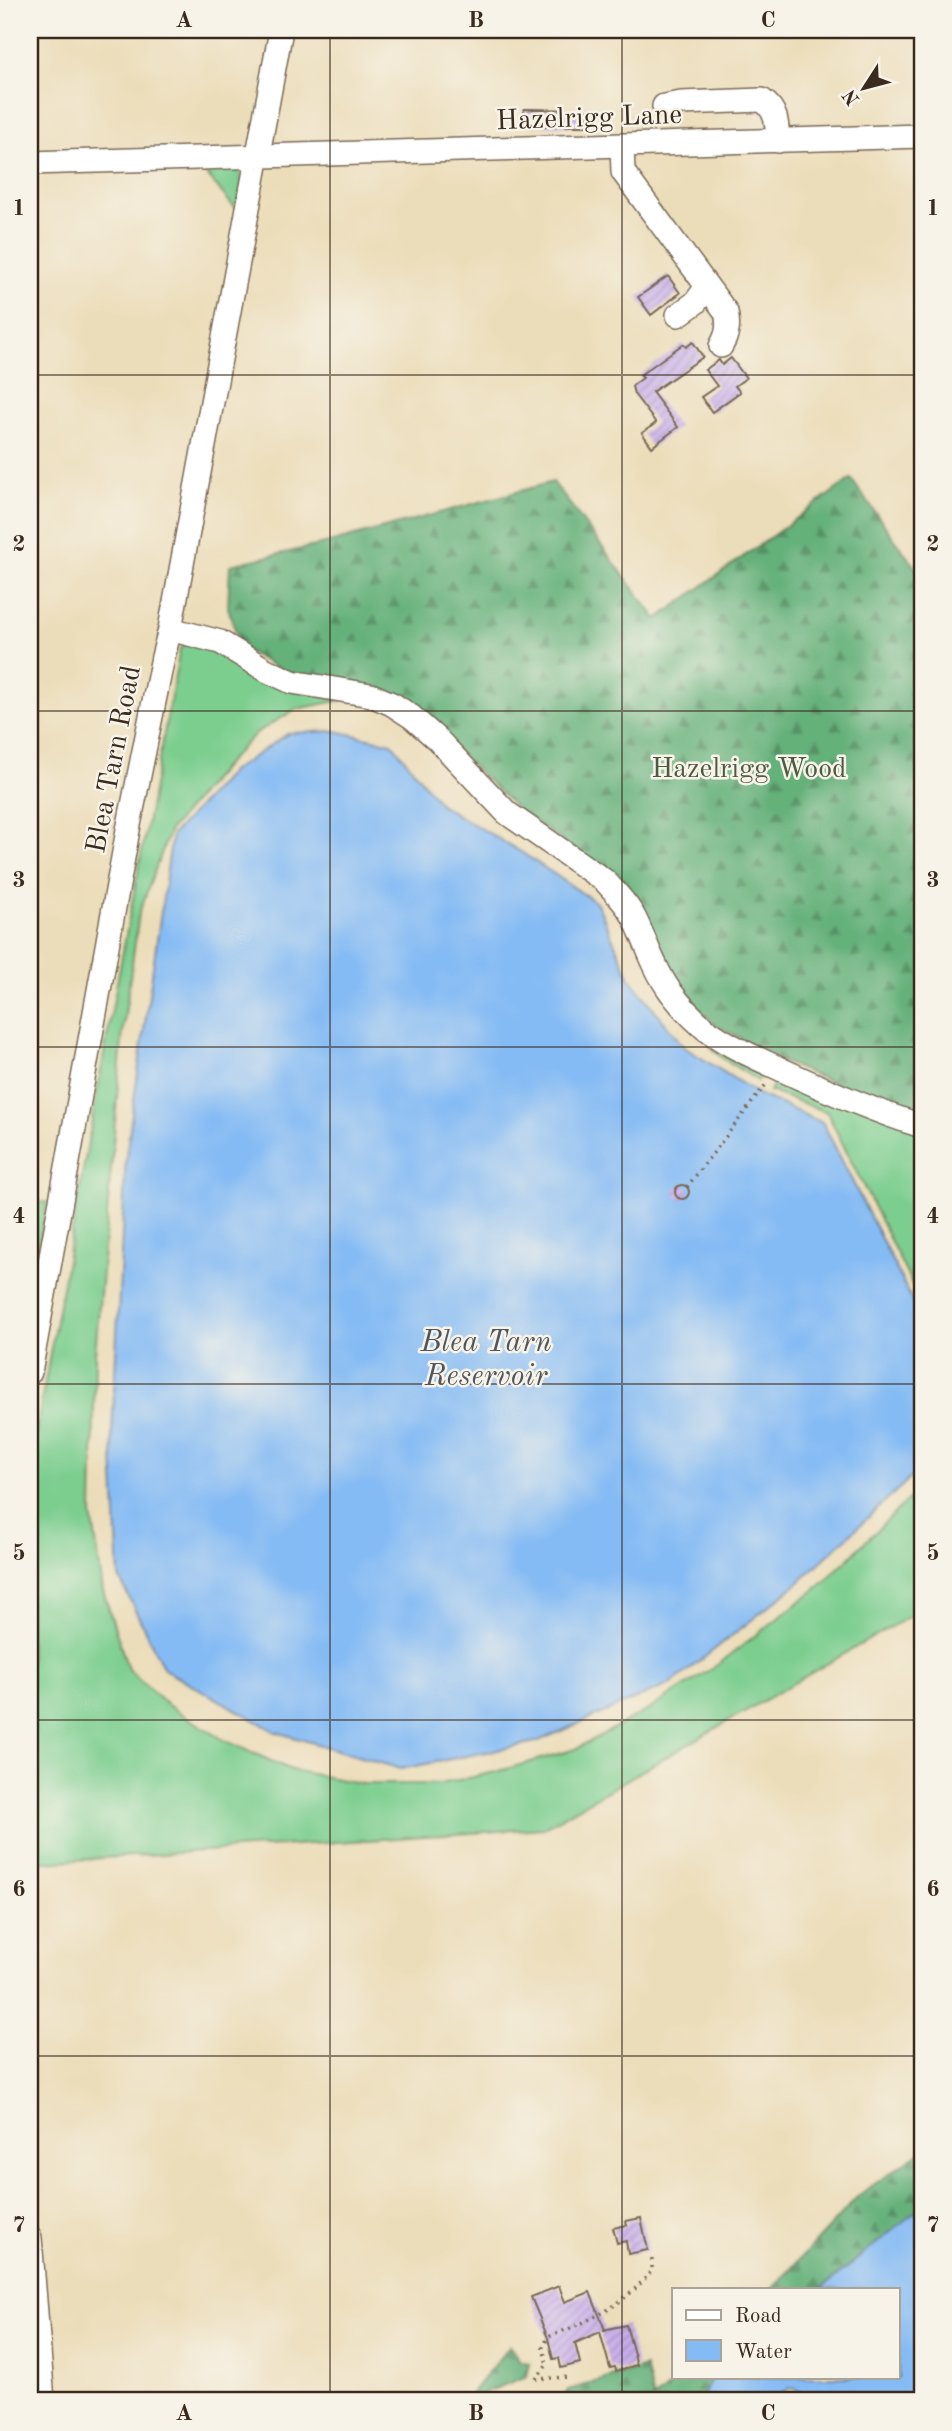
<svg xmlns="http://www.w3.org/2000/svg" width="952" height="2431" viewBox="0 0 952 2431" font-family="'Old Standard TT',serif">
<style>
.grass{fill:#7cce8f;stroke:#5c7c56;stroke-width:2}
.forest{fill:url(#forest-firs);stroke:#506e4c;stroke-width:2}
.water{fill:#85bbf4;stroke:#607289;stroke-width:2}
.building{fill:url(#building-hatch)}
.lines{fill:none;stroke-linecap:round;stroke-linejoin:round}
.minor-casing{stroke:#796955;stroke-width:26}
.path{stroke:#796955;stroke-width:3.5;stroke-dasharray:2 5;stroke-linecap:butt}
.minor{stroke:#fff;stroke-width:23}
.grid{fill:none;stroke:#3b2a1e;stroke-width:2;stroke-opacity:0.55}
.labels{text-anchor:middle;stroke-width:5;stroke-linejoin:round;paint-order:stroke}
.street-label{font-size:28px;fill:#3b2a1e;stroke:#f7f3e8}
.park-label{font-size:28px;fill:#4e5b40;stroke:#f7f3e8}
.water-label{font-size:30px;font-style:italic;fill:#51565e;stroke:#f7f3e8}
.neatline{fill:none;stroke:#3b2a1e;stroke-width:2.5}
.grid-label{font-size:23px;text-anchor:middle;font-weight:bold;fill:#3b2a1e}
</style>
<defs>
<pattern id="forest-firs" width="22" height="20" patternUnits="userSpaceOnUse" patternTransform="scale(1.75)"><rect width="22" height="20" fill="#65b17a"/><path d="M5 1l3.5 6h-7zM16 11l3.5 6h-7z" fill="#549063"/></pattern>
<pattern id="building-hatch" width="6" height="6" patternUnits="userSpaceOnUse" patternTransform="scale(1.75)"><rect width="6" height="6" fill="#c8adeb"/><path d="M-1 1l2-2M0 6l6-6M5 7l2-2" fill="none" stroke="#a48dbe"/></pattern>
</defs>
<rect width="100%" height="100%" fill="#f7f3e8"/>
<filter id="ink" filterUnits="userSpaceOnUse"><feTurbulence type="fractalNoise" baseFrequency=".0143" numOctaves="2"/><feDisplacementMap in="SourceGraphic" scale="14" xChannelSelector="R" yChannelSelector="G"/><feConvolveMatrix kernelMatrix="1 2 1 2 8 2 1 2 1" color-interpolation-filters="sRGB"/></filter>
<filter id="wash" filterUnits="userSpaceOnUse"><feTurbulence type="fractalNoise" baseFrequency=".00686" numOctaves="4" result="noise"/><feDisplacementMap in="SourceGraphic" scale="28" xChannelSelector="R" yChannelSelector="G"/><feGaussianBlur stdDeviation="1.57" result="paint"/><feColorMatrix in="noise" values="0 0 0 0 0 0 0 0 0 0 0 0 0 0 0 0 0 1.4 0 .05"/><feComposite in="paint" operator="in"/></filter>
<g filter="url(#wash)">
<rect width="100%" height="100%" fill="#ecddba"/>
<path class="grass" d="M234 167C248 177 241 194 235 208L201 168Z
M189 641 339 701 296 709 256 733 225 765 170 830 139 913 123 1029 95 1353 92 1514 103 1591 128 1669 166 1704 224 1740 291 1770 364 1784H440L496 1772 576 1749 650 1709 720 1663 821 1585 922 1486V1609L543 1828 30 1863V1465L115 993 180 649Z
M708 1044 767 1070 758 1081 721 1057Z
M781 1075 922 1131V1305L827 1112 769 1091Z
M47 1202 30 1288V1203Z"/>
<path class="forest" d="M851 479 922 577V1119L785 1063 714 1024 672 981 622 884 516 808 414 710 279 669 241 648 228 607 230 565 329 543 553 482 657 619Z
M922 2151V2206L821 2289H772L859 2195Z
M510 2345 520 2361 530 2363 527 2376 466 2400Z
M645 2367 653 2399 683 2377H715L710 2381 701 2401H562L568 2390Z"/>
<path class="water" d="M335 731 392 743 441 805 521 852 597 903 630 978 684 1047 760 1095 823 1123 922 1320V1467L798 1583 671 1684 536 1742 401 1769 276 1732 164 1669 119 1577 112 1433 126 1156 172 835 232 771 289 733Z
M922 2206V2392L907 2401H801V2392L791 2388 782 2393 781 2401H701L710 2381 715 2377H898V2289H821Z"/>
<g id="blocks">
<path class="building" d="M524 109 587 110V126H524Z
M668 276 680 293 651 315 638 297Z
M693 342 703 357 652 392 678 427 652 447 642 433 656 423 634 394 632 386 643 378 640 375 683 344 686 347Z
M731 358 746 378 735 386 740 392 712 412 701 397 717 386 705 370 719 360 722 365Z
M675 1192a7 7 0 1 1 14 0a7 7 0 1 1-14 0Z
M641 2218 648 2250 628 2254 626 2241 617 2243 613 2228 627 2225 626 2221Z
M559 2286 565 2302 590 2292 605 2330H603L626 2325 637 2365 616 2371 615 2367 610 2368 600 2332 575 2343 580 2363 561 2368 559 2358 553 2359 548 2338 531 2297Z"/>
</g>
</g>
<g filter="url(#ink)">
<use href="#blocks" fill-opacity="0" stroke="#796955" stroke-width="2"/>
<g class="lines">
<defs>
<path id="minor" d="M664 106 681 103 762 100C777 110 777 124 778 141
M622 145 623 172 726 312C729 325 728 334 721 346
M30 163 922 136
M678 315 695 303 707 287
M170 629 220 642 266 670 292 682 371 695 392 704 412 717 438 740 507 813 605 881C616 893 628 905 635 919 647 944 654 969 670 991 681 1006 693 1019 707 1030 729 1046 754 1057 778 1068 825 1090 873 1111 922 1126
M30 1372 128 830 163 657 170 629 281 30
M30 2238 43 2401"/>
</defs>
<use href="#minor" class="minor-casing"/>
<path class="path" d="M687 1187 767 1083
M536 2379 547 2365 543 2347 548 2337C591 2320 623 2307 652 2270V2257
M536 2379 568 2377
M493 2397 504 2401"/>
<use href="#minor" class="minor"/>
</g>
</g>
<path class="grid" d="M330 30V2401M622 30V2401M30 375H922M30 711H922M30 1047H922M30 1384H922M30 1720H922M30 2056H922"/>
<g class="labels">
<g class="street-label">
<text transform="translate(589 116) rotate(-2)" y="10">Hazelrigg Lane</text>
<text transform="translate(112 759) rotate(-79)" y="10">Blea Tarn Road</text>
</g>
<g class="park-label">
<text x="749" y="777">Hazelrigg Wood</text>
</g>
<g class="water-label">
<text x="486" y="1351">Blea Tarn<tspan x="486" dy="34">Reservoir</tspan></text>
</g>
</g>
<rect width="952" height="2431" fill="none" stroke="#f7f3e8" stroke-width="77"/>
<rect x="672" y="2288" width="228" height="91" fill="#f7f3e8" stroke="#aca397" stroke-width="2"/>
<rect x="686" y="2310" width="35" height="10" fill="#ffffff" stroke="#aca397" stroke-width="2"/>
<text x="735" y="2322" font-size="21" fill="#3b2a1e">Road</text>
<rect x="686" y="2340" width="35" height="21" fill="#85bbf4" stroke="#aca397" stroke-width="2"/>
<text x="735" y="2358" font-size="21" fill="#3b2a1e">Water</text>
<g transform="translate(864 88) rotate(234)" stroke="#f7f3e8" stroke-width="5" paint-order="stroke">
<path d="M0-5L12 26L0 18L-12 26Z" fill="#3b2a1e"/>
<text y="-10" font-size="19" font-weight="bold" text-anchor="middle" fill="#3b2a1e">N</text>
</g>
<rect x="38" y="38" width="876" height="2354" class="neatline"/>
<g class="grid-label">
<text x="184" y="27">A</text>
<text x="476" y="27">B</text>
<text x="768" y="27">C</text>
<text x="19" y="215">1</text>
<text x="933" y="215">1</text>
<text x="19" y="551">2</text>
<text x="933" y="551">2</text>
<text x="19" y="887">3</text>
<text x="933" y="887">3</text>
<text x="19" y="1223">4</text>
<text x="933" y="1223">4</text>
<text x="19" y="1560">5</text>
<text x="933" y="1560">5</text>
<text x="19" y="1896">6</text>
<text x="933" y="1896">6</text>
<text x="19" y="2232">7</text>
<text x="933" y="2232">7</text>
<text x="184" y="2420">A</text>
<text x="476" y="2420">B</text>
<text x="768" y="2420">C</text>
</g>
</svg>
